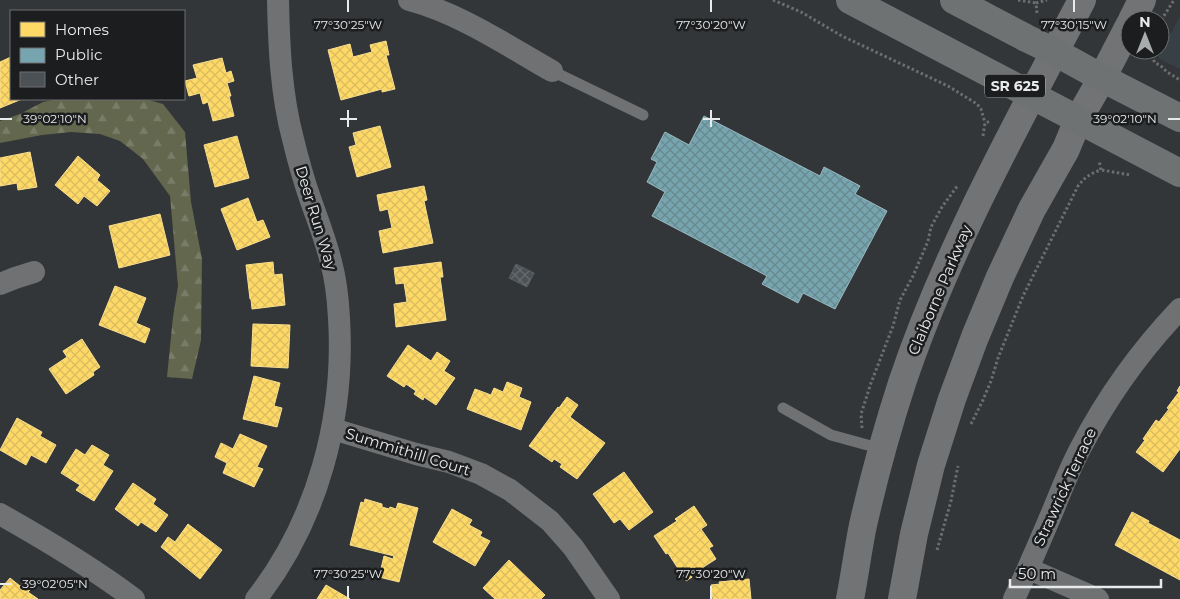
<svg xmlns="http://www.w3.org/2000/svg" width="1180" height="599" viewBox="0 0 1180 599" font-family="Montserrat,sans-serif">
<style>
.built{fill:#374045}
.forest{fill:url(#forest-firs)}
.homes{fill:url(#homes-cross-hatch);stroke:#f8de8e}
.public{fill:url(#public-cross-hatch);stroke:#98bac1}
.building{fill:url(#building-cross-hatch);stroke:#5b5e5f}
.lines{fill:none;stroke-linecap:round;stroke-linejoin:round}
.path{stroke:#6c6d6f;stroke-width:3;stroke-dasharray:2.5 2.5;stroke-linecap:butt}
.lane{stroke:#6f7172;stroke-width:11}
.street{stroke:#6f7172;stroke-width:22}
.secondary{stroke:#727374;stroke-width:28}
.primary{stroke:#6f7273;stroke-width:28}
.ticks{fill:none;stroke:#e8ebec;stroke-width:2}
.labels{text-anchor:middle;stroke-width:5;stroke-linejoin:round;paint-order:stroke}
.shield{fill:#1c1d1f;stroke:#abadae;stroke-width:1}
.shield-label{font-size:14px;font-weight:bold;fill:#e8ebec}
.street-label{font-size:15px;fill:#e8ebec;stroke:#1c1d1f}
.ticks-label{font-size:12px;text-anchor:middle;fill:#e8ebec;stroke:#1c1d1f;stroke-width:5;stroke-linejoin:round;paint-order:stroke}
</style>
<defs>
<pattern id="forest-firs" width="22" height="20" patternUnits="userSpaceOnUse" patternTransform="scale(1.25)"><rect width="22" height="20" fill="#63674e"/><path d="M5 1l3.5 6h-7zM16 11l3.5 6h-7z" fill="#797d68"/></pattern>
<pattern id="homes-cross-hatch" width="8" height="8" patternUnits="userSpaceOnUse" patternTransform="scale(1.25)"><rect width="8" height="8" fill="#ffd966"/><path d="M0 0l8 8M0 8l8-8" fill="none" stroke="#dabc60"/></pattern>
<pattern id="public-cross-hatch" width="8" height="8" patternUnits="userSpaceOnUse" patternTransform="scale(1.25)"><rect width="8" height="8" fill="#76a5af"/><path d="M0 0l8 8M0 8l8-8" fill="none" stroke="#688890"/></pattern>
<pattern id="building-cross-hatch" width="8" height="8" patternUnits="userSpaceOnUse" patternTransform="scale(1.25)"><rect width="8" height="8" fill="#4b5155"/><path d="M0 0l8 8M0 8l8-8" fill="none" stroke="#656a6e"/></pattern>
</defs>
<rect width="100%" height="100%" fill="#333638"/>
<path class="built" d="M1180 16V69L1158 58Z"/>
<path class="forest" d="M58 99H145L163 104 185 132 191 202 202 259 201 340 192 379 167 377 173 317 178 286 170 196 143 159 120 141 100 134 71 132 42 135 0 143V121L20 114 43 102Z"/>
<path class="homes" d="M386 41 389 55H386L395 89 382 92V89L341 100 328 50 350 44 353 57 372 52 370 45Z
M11 57V99H22L0 108V62Z
M222 58 226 73 231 71 234 81 227 83 231 96H229L234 116 213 121 208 102 203 104 200 93 189 96 185 81 197 78 193 65Z
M380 126 391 167 357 177 349 147 356 145 353 133Z
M237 136 249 178 215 187 204 145Z
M30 152 37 187 18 190 17 183 0 186V158Z
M78 156 100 175 97 180 110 191 97 206 84 196 78 204 55 185Z
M424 186 427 200 424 201 433 243 383 253 379 231 392 228 388 209 380 211 377 195Z
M248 198 257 222 263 220 270 237 237 250 221 209Z
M160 214 170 255 119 268 109 226Z
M273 262 274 275 282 274 285 305 252 309 251 299H250L246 265Z
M441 262 443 277H440L446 320 396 327 394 304 407 302 404 283 396 284 394 268Z
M115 286 146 298 136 323 150 329 145 343 99 325Z
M253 324 290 325 288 368 251 366Z
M82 339 100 367 93 372 94 375 66 394 49 369 67 357 63 351Z
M408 345 431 361 437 352 450 361 444 371 455 378 436 405 424 397 423 400 414 394 416 391 406 384 404 387 387 376Z
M254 376 280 383 274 406 282 408 277 427 243 419Z
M507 382 522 388 519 397 531 402 521 430 467 409 475 389 491 395 494 388 503 392Z
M1180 386V449L1163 472 1136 452 1145 440 1143 439 1156 420 1159 422 1169 409 1167 408 1179 392 1177 391Z
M567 397 578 405 570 417 605 443 577 479 560 467 562 464 554 459 552 462 529 446 558 407 559 408Z
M17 418 42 432 40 436 56 445 46 463 31 455 26 465 0 450Z
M240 434 267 446 257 467 263 469 254 487 223 473 227 463 215 457 221 443 233 449Z
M92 445 109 455 103 465 113 471 94 501 76 490 80 485 61 473 76 449 85 455Z
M624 472 653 512 629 530 620 519 614 523 593 494Z
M133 483 156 499 153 504 168 515 156 532 141 522 138 526 115 509Z
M365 499 382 504V507L389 509 390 507 396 509 398 503 418 508 399 582 379 577 384 556 393 559 394 556 350 545 361 502 364 503Z
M694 506 707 525 701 529 713 546 709 548 716 559 691 575 692 577 686 581 668 553 666 554 654 536 677 521 675 519Z
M452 509 472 520 469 525 482 532 480 536 490 541 475 566 433 542Z
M1132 512 1149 521 1148 523 1180 540V580L1115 545Z
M188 524 222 550 200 579 161 547 168 537 175 542Z
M509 560 545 595 541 599H495L483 588Z
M10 578 20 586 23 583 31 589 28 592 38 599H0V590Z
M749 579 751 599H713L711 585 720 584 719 582Z
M326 585 350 599H317Z"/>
<path class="public" d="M704 116 820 176 824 167 860 186 855 194 887 211 835 309 803 293 798 303 762 284 767 276 652 216 665 192 647 182 657 162 651 159 665 132 689 145Z"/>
<path class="building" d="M516 264 534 273 527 287 509 278Z"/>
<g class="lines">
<path class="path" d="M773 0 801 12 842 36 948 86 977 104 981 109 985 123
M1018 0 1036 3
M1037 13 1036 3 1047 0
M1160 25 1162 19 1174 0
M1153 50V59L1155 63 1160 65 1167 72 1180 80
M983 136 985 123 991 121
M1102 170 1130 175
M971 424 983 400 991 381 998 358 1023 296 1078 186C1085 177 1091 173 1101 170L1099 160
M862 428 861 414 871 383 893 326 900 300 913 276 928 241 931 227 942 207 958 185
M937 550 951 501 958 466"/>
<path class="lane" d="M552 71 643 115
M783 408 831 435 882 449"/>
<path class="street" d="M409 0C461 14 506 45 552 71
M0 284 15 278 34 272
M333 429 416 454 449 462 481 474 510 490 550 521 573 547 609 599
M0 514C46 540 92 567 134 599
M1029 569 1098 599
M256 599C318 520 345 417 339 318 338 299 336 280 331 262 326 241 318 221 311 201 304 181 298 160 293 139 281 94 279 47 278 0
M1014 599C1028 569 1041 539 1054 508 1062 488 1070 468 1080 449 1107 397 1140 351 1180 309"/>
<path class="secondary" d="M1132 20 1142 0
M850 599C855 574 858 549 863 525 874 477 887 429 902 383 947 249 1017 124 1082 0
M902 599 914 534 931 465 952 399 975 337 1000 277 1032 209 1066 149 1078 120 1102 78 1130 24"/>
<path class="primary" d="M850 0 1180 173
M954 0 1026 38 1055 52 1102 78 1180 118"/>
</g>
<path class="ticks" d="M348 0V12M711 0V12M1074 0V12M348 110V127M711 110V127M0 119H12M340 119H357M703 119H720M1168 119H1180M0 584H12M348 586V599M711 586V599"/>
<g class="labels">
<rect class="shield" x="985" y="74.5" width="60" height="23" rx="4"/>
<g class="shield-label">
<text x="1015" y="91">SR 625</text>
</g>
<g class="street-label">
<text transform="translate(316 218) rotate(73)" y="5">Deer Run Way</text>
<text transform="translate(940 290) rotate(-67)" y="5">Claiborne Parkway</text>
<text transform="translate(408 452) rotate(17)" y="5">Summithill Court</text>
<text transform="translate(1065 487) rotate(-65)" y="5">Strawrick Terrace</text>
</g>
</g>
<g class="ticks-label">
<text x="348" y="29">77°30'25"W</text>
<text x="711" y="29">77°30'20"W</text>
<text x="1074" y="29">77°30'15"W</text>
<text x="55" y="123">39°02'10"N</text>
<text x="1125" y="123">39°02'10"N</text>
<text x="348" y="578">77°30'25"W</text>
<text x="711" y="578">77°30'20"W</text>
<text x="55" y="588">39°02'05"N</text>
</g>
<rect x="10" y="10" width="175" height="90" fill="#1c1d1f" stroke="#6e6f71"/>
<rect x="20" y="22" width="25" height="15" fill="#ffd966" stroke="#6e6f71"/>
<text x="55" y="35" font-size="15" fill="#e8ebec">Homes</text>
<rect x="20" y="48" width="25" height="15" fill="#76a5af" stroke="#6e6f71"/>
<text x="55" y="60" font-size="15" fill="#e8ebec">Public</text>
<rect x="20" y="72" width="25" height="15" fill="#4b5155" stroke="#6e6f71"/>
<text x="55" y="85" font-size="15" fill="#e8ebec">Other</text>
<g transform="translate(1145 35)"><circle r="24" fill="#1c1d1f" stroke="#6e6f71"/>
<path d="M0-4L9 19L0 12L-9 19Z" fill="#a9acad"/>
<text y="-8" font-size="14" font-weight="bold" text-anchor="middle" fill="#e8ebec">N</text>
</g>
<path d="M1010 579v8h151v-8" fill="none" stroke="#e8ebec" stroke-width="2.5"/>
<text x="1018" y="579" font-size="15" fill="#e8ebec" stroke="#1c1d1f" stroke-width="4" paint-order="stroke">50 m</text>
</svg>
